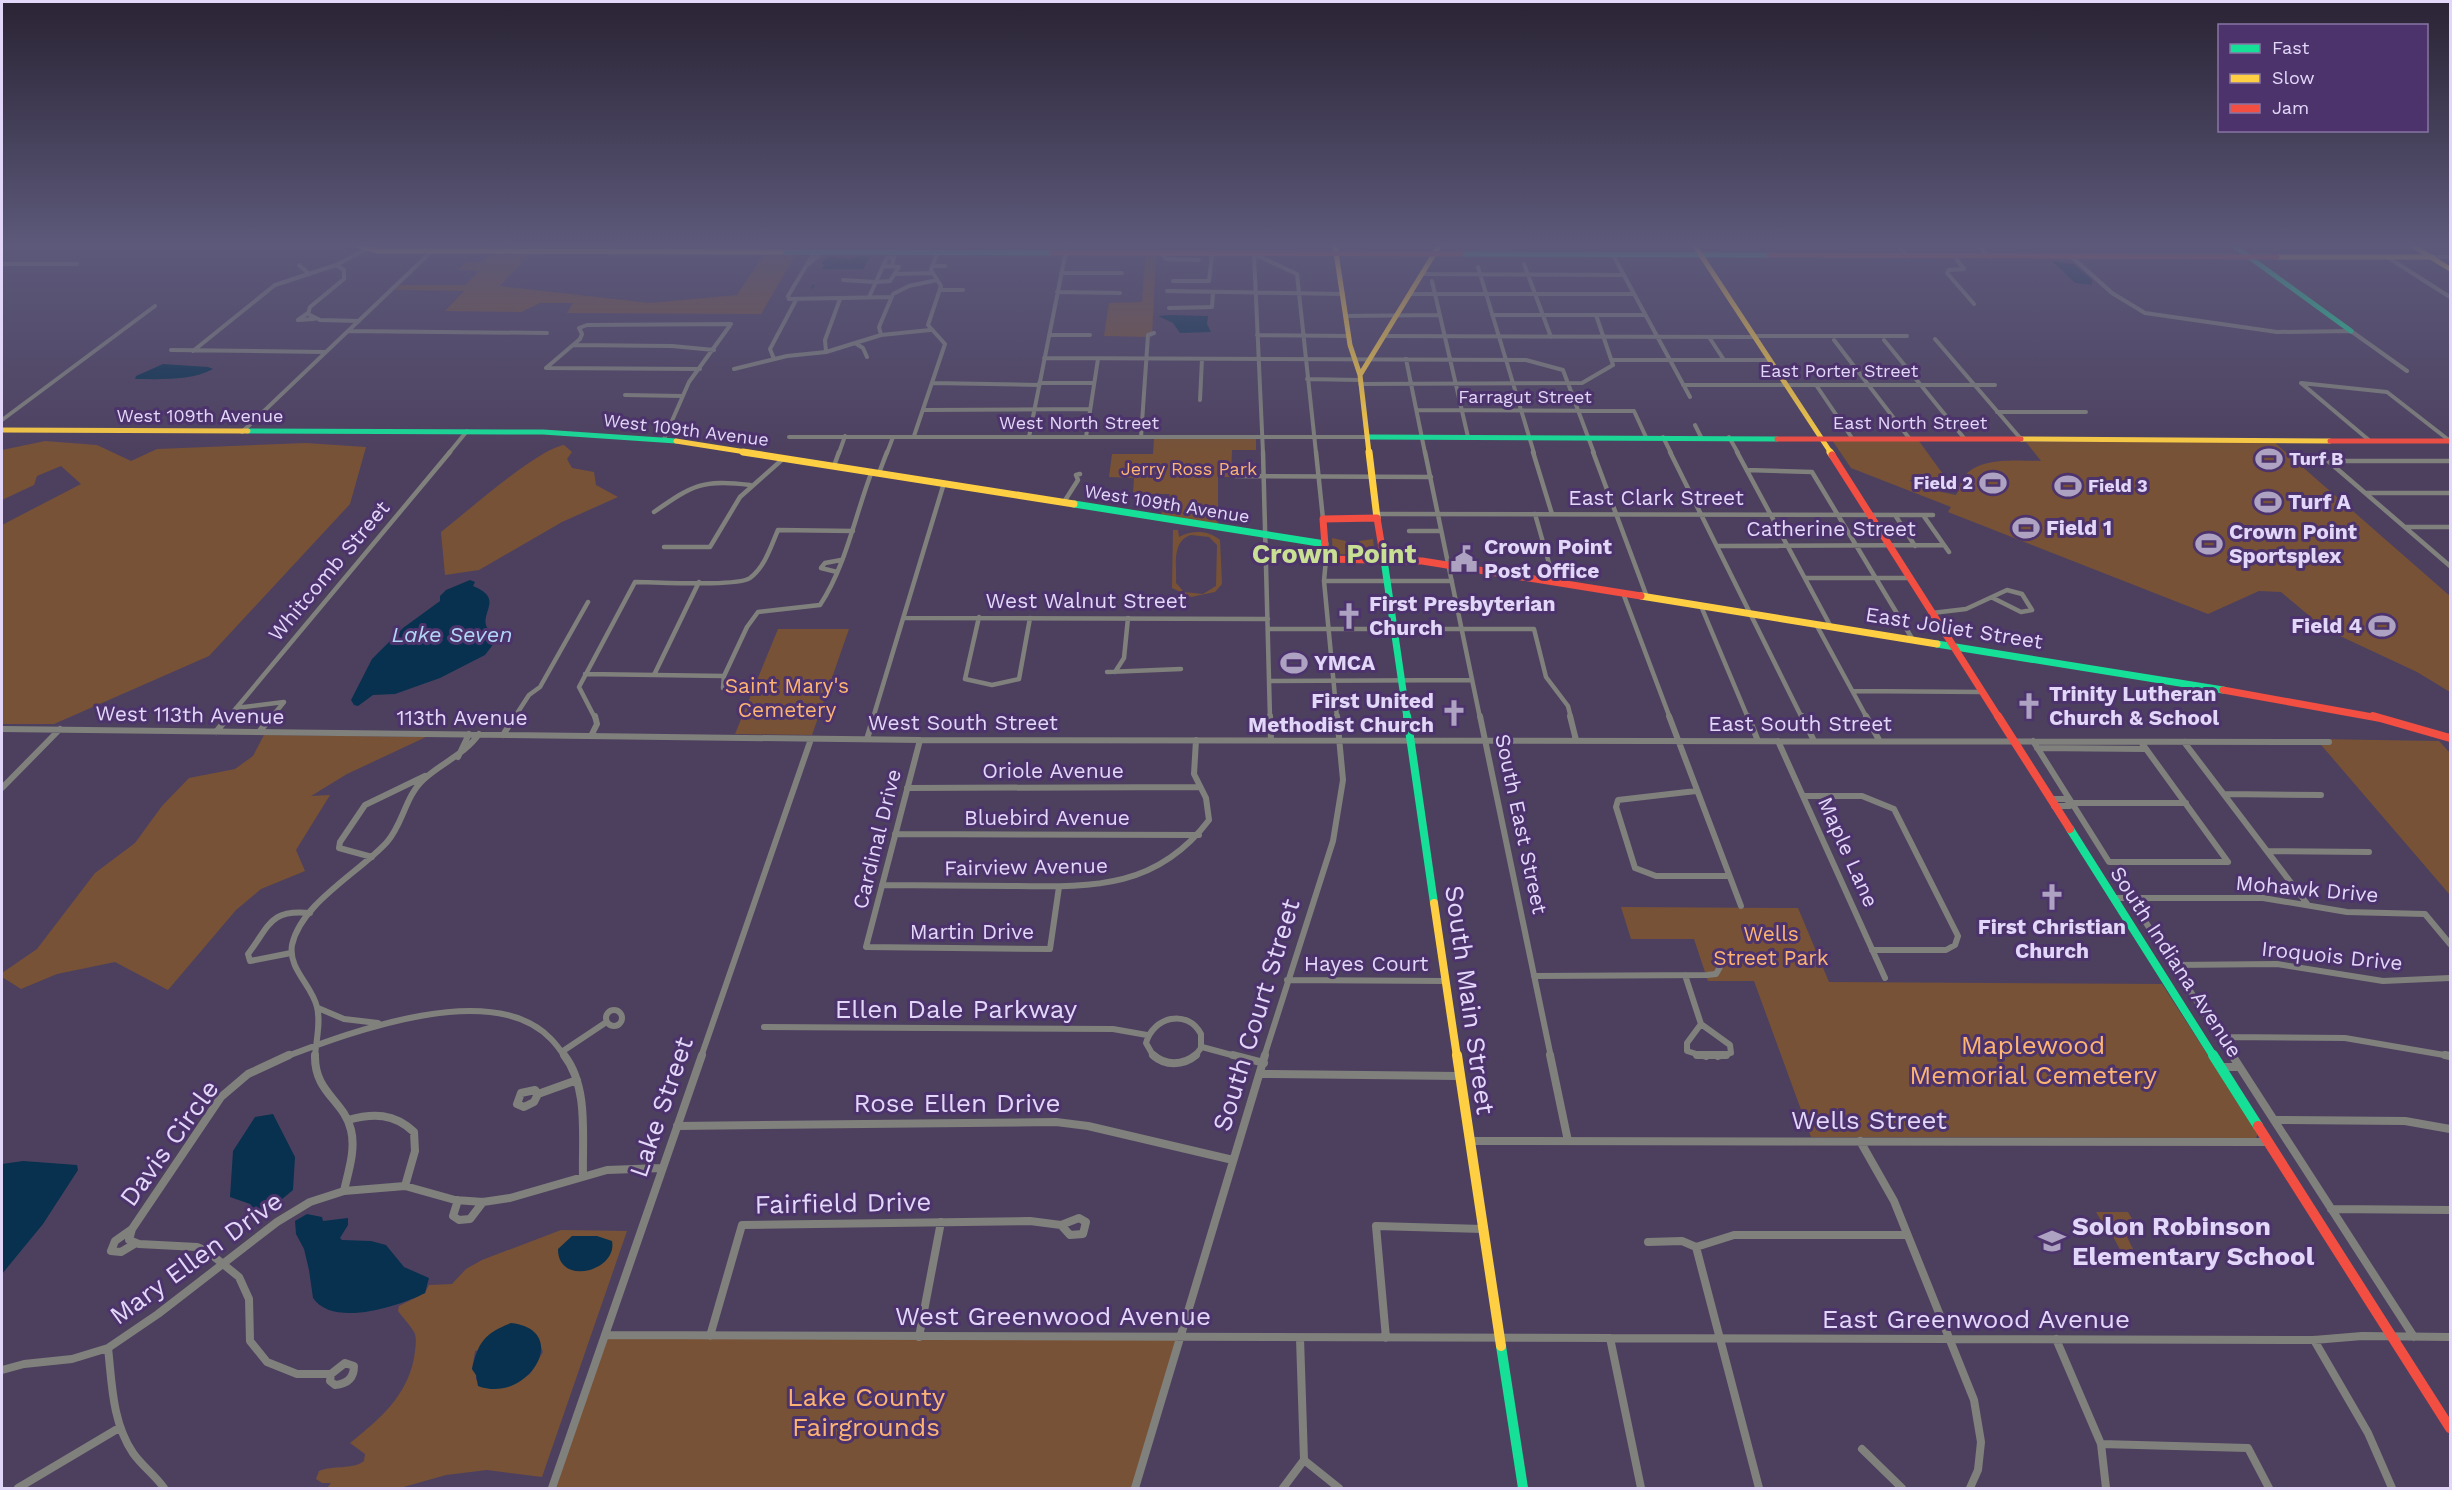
<svg xmlns="http://www.w3.org/2000/svg" width="2452" height="1490" viewBox="0 0 2452 1490" font-family="'Work Sans',sans-serif">
<style>
.green{fill:#775236;fill-rule:evenodd}
.water{fill:#07314e}
.lines{fill:none;stroke-linecap:round;stroke-linejoin:round}
.stream{stroke:#07314e;stroke-width:1.5}
.street-far3{stroke:#80817c;stroke-width:4}
.street-far2{stroke:#80817c;stroke-width:4.5}
.street-far1{stroke:#80817c;stroke-width:6}
.street{stroke:#80817c;stroke-width:8}
.fast-far3{stroke:#16e098;stroke-width:5}
.fast-far2{stroke:#16e098;stroke-width:7}
.fast-far1{stroke:#16e098;stroke-width:8}
.fast{stroke:#16e098;stroke-width:10}
.slow-far3{stroke:#ffcf43;stroke-width:5}
.slow-far2{stroke:#ffcf43;stroke-width:7}
.slow-far1{stroke:#ffcf43;stroke-width:8}
.slow{stroke:#ffcf43;stroke-width:10}
.jam-far3{stroke:#f24e42;stroke-width:5}
.jam-far2{stroke:#f24e42;stroke-width:7}
.jam-far1{stroke:#f24e42;stroke-width:8}
.jam{stroke:#f24e42;stroke-width:10}
.labels{text-anchor:middle;stroke-width:6;stroke-linejoin:round;paint-order:stroke}
.far-street-label{font-size:18px;fill:#e3d7f9;stroke:#4c336c}
.far-poi-label{font-size:18px;font-weight:bold;fill:#e3d7f9;stroke:#4c336c;text-anchor:start}
.far-park-label{font-size:18px;fill:#fdb472;stroke:#4c336c}
.street-label{font-size:21px;fill:#e3d7f9;stroke:#4c336c}
.poi-label{font-size:21px;font-weight:bold;fill:#e3d7f9;stroke:#4c336c;text-anchor:start}
.park-label{font-size:21px;fill:#fdb472;stroke:#4c336c}
.water-label{font-size:22px;font-style:italic;fill:#b0d7f6;stroke:#4c336c}
.near-street-label{font-size:26px;fill:#e3d7f9;stroke:#4c336c}
.near-park-label{font-size:26px;fill:#fdb472;stroke:#4c336c}
.near-poi-label{font-size:26px;font-weight:bold;fill:#e3d7f9;stroke:#4c336c;text-anchor:start}
.district-label{font-size:27px;font-weight:bold;fill:#c8df94;stroke:#4c336c}
</style>
<rect width="100%" height="100%" fill="#4d405f"/>
<path class="green" d="M484 246H618L614 251 480 250Z
M492 252 531 253 500 286 650 303 737 295 764 254H796L761 314 567 313 573 303H540L521 312 445 311 464 291 394 290 399 285H465L479 271 458 270 467 262H482Z
M1145 256H1156L1152 337 1104 336 1109 303 1142 302Z
M1154 438 1256 439V450H1232L1231 477H1218V524L1161 515 1170 494H1133L1134 478 1109 477 1112 454H1153Z
M1832 440 1919 441 1945 477 1909 480 1918 487 1956 495C1959 490 1960 483 1963 478 1978 456 2019 461 2041 461L2026 442H2274L2450 596V692L2417 672 2325 629 2281 592 2259 591 2208 614 1948 512 1951 507 1851 468Z
M45 441 97 445 131 461 157 449 306 443 366 447 350 504 209 656 54 724H2V525L81 484 61 466 37 476 34 485 2 500V450Z
M564 445 572 452 567 459 572 468 594 472 596 485 618 497 562 522 479 570 445 575 441 532C467 512 536 450 564 445Z
M1173 530H1178L1179 537C1192 530 1208 530 1220 540L1222 584 1215 592 1191 597 1172 588ZM1191 535 1209 537 1217 545 1216 586 1203 594 1184 592 1176 583C1177 566 1171 541 1191 535Z
M1332 538 1346 541 1345 547 1349 553H1359L1361 547 1359 541 1373 539 1375 555 1333 554Z
M778 629H849L812 735 735 734Z
M264 735 426 737 347 774 311 796 330 795 296 850 305 871 261 889 236 910 168 990 115 962 57 974 21 989 2 977V973L37 949 95 873 135 843 162 806 189 778 235 769 253 756Z
M2316 739 2439 741 2450 753V895Z
M1621 907 1798 908 1829 982 2162 984 2258 1133 2256 1138 1811 1137 1754 981H1708L1694 939H1631Z
M2096 1212H2128L2142 1236 2127 1237 2141 1265H2128L2106 1223 2102 1222Z
M561 1230 627 1231 542 1477 487 1470 446 1475 400 1488H327L331 1483H322L316 1479 319 1471C333 1465 353 1470 364 1461L365 1454 350 1443C379 1420 407 1396 414 1358 415 1350 417 1342 415 1334 412 1327 403 1318 398 1311L399 1306 425 1293 429 1285 452 1284 466 1269 482 1260ZM536 1334 543 1352 530 1374 508 1387 476 1380V1375L472 1369 475 1351Z
M604 1335 1179 1337 1135 1488H552Z"/>
<path class="water" d="M863 256 870 257 863 269H822L825 265 821 263 829 257 848 259Z
M2052 261 2074 264 2092 280V285L2075 283Z
M1170 315 1208 316 1207 324 1211 332 1180 333 1173 323 1158 316Z
M163 364 208 367 213 369C191 381 160 379 135 379L136 376Z
M470 580 475 582 473 586C503 598 482 611 486 625 488 631 493 635 495 642L485 655 440 678 395 694 373 695 358 706 354 705 351 700 372 659 403 628 440 601V596L446 590Z
M273 1114 295 1157 293 1190 275 1205 258 1213 250 1204 230 1197 233 1151 255 1117Z
M23 1161 77 1165 78 1170 43 1224 2 1274V1164Z
M307 1214 322 1217 323 1221 348 1218V1225L340 1238 342 1240 371 1241 386 1245 404 1267 429 1278 425 1293C400 1306 333 1328 313 1298L309 1270 304 1249 296 1234 295 1221Z
M572 1236H597L612 1241C618 1271 558 1287 558 1249Z
M511 1323C573 1330 528 1405 478 1386L476 1375 472 1369C478 1342 485 1333 511 1323Z"/>
<g class="lines">
<path class="stream" d="M812 288 814 285"/>
<path class="street-far3" d="M1898 246 1908 257
M1978 246 1990 257
M814 253 788 296 789 299 891 297
M1163 254 1166 259 1199 260
M1613 255 1690 397
M1955 257 1964 269 1949 270 1947 273 1974 304
M2387 257 2450 297
M2432 257H2450
M2073 258 2112 293 2145 313 2277 332 2351 331 2407 371
M2 264H77
M809 264 821 253
M1524 264 1551 337
M299 265 308 273
M336 265 344 270V279L310 307 308 314 320 320 359 321
M883 266 887 258 894 257 892 265
M883 266 899 267 890 281 876 282Z
M932 266H945
M1478 267 1534 453
M1061 273H1122
M896 274 932 273
M1423 274 1622 275
M843 280 876 282
M1173 281H1209L1212 254
M1432 281 1468 437
M940 290H963
M1167 291 1343 294
M1057 292 1120 293
M1411 294H1633
M869 297 876 282
M1169 308 1212 307 1213 293
M308 313 298 320 314 319
M1492 315H1644
M1346 316 1440 315
M348 331 547 333
M881 335 879 327 893 294 909 286 937 280
M1049 335H1090
M1257 335 1349 336
M1385 336 1755 337
M1754 336H1907
M1709 337 1724 360
M1935 339 2021 439
M1834 340 1909 438
M1884 340 1964 438
M855 343 863 348 867 357
M573 345 672 346 714 350
M171 350 325 352
M193 351 275 285 336 265 367 249
M826 352 825 340 840 299
M1044 358 1526 360 1563 370 1594 453
M774 359 770 349 796 300
M1406 359 1425 453
M1613 360H1770
M546 368 580 339 582 334 579 328 587 325 731 324
M546 368 700 369
M734 369 787 356 826 352 881 335 930 330
M1307 379 1359 380
M932 383 1038 385
M1039 383H1093
M2301 383 2387 392 2450 441
M2301 383 2370 441
M1360 384 1582 383 1613 365 1596 315
M1683 385H1995
M1816 385 1852 438
M625 395 682 396
M1200 400 1202 359
M923 410 1089 409
M1417 410 1634 411 1646 437
M1997 412H2086
M2 420 155 306
M1695 425 1701 437
M242 432 432 251
M914 436 945 344 928 325 941 286 931 270 937 254
M789 437H1369
M1029 437 1067 246
M1086 437 1098 359
M1141 437 1148 335 1154 333
M1663 437 1671 453
M1729 437 1738 453
M664 439 689 382 731 324
M449 453 467 431
M839 453 845 436
M887 453 893 437
M1263 453 1254 254 1297 274 1316 453"/>
<path class="street-far2" d="M1263 452 1270 718
M1316 452 1323 519
M1425 452 1480 718
M1533 452 1552 514
M1593 452 1647 597
M1670 452 1802 718
M1737 452 1831 627
M2328 461 2450 566
M2328 461H2450
M834 466 839 452
M1747 470 1812 472 1913 640
M879 473 887 452
M1235 476 1431 477
M2366 493H2450
M1064 502 1078 480 1076 475 1080 474
M654 512C693 485 702 479 750 485
M1379 514 1933 515
M1535 514 1554 581
M1895 515 1915 546
M1923 515 1949 552
M2405 527H2450
M1409 531H1441
M1718 546 1943 545
M664 547H710L740 497 784 458
M1326 559 1324 581 1337 718
M837 572 821 568 825 563 841 560
M1805 578H1910
M1324 581H1452
M1623 593 1670 718
M1701 606 1748 718
M1932 613 1966 609 2007 590 2022 594 2032 610 2021 612 1993 598
M979 617 965 679 992 685 1019 679 1030 618
M905 618 1268 619
M1817 626 1867 718
M1268 629H1534L1546 677 1568 706 1571 718
M1107 672 1181 669
M1115 672 1124 658 1128 618
M585 674 724 676 723 688
M654 675 699 582
M724 676 747 627 758 612 820 605C846 566 855 515 872 471
M1270 681 1472 680
M1853 691 1983 692
M236 708 284 702 271 718
M228 718 450 452
M514 718 529 695 540 687 588 602
M595 718 579 687 635 582C656 582 737 587 750 578 765 567 771 546 778 530L853 531
M873 718 944 483"/>
<path class="street-far1" d="M1270 716 1271 740
M1480 716 1551 1057
M1570 716 1576 740
M1669 716 1741 906
M1748 716 1758 741
M1802 716 1814 741
M1866 716 1879 740
M2 729 920 740 2329 742
M216 732 229 716
M259 732 272 716
M503 735 515 716
M591 736 597 724 595 716
M867 739 874 716
M920 740 866 947 1050 949 1059 887
M1778 741 1885 978
M2033 741 2109 862H2228
M2141 742 2228 862
M2184 742 2308 905
M2037 748 2146 749
M458 757 469 734
M2 788 60 729
M907 788 1199 787
M1696 791 1618 800 1616 807 1635 868 1656 876H1729
M2224 794 2321 795
M1804 796H1862L1894 809 1958 936 1955 945 1946 950H1872
M2050 799H2065L2070 802
M2054 806H2070L2071 803H2186
M895 834 1199 835
M2268 851 2369 852
M372 857 339 848 340 842 365 805 425 776
M882 885C925 885 968 886 1011 886 1091 887 1156 890 1209 820L1206 798 1194 774 1196 740
M2114 898H2263L2347 912 2425 914 2450 944
M2130 898 2233 1057
M291 953 250 961 248 954C270 925 270 909 310 913
M2173 965 2277 964 2383 981 2450 978
M1685 975 1701 1024
M1534 976 1707 975 1716 974 1720 967
M1287 980 1445 981
M318 1008 344 1019 378 1023
M606 1018a8 8 0 1 1 16 0a8 8 0 1 1-16 0Z
M1701 1024 1730 1045 1731 1053 1718 1057
M1701 1024 1687 1043V1051L1706 1057
M764 1027 1113 1029 1147 1035
M2220 1037 2345 1038 2450 1056
M1202 1047 1239 1057
M563 1051 605 1023
M285 1057C351 1032 493 978 551 1039 556 1044 561 1051 565 1057
M315 1057C316 1040 321 1023 317 1007 312 985 288 969 292 945 301 903 360 872 387 842 403 824 405 797 423 780 441 763 464 755 479 734
M701 1057 811 739
M1154 1057 1146 1043C1153 1017 1187 1008 1201 1034V1048L1194 1057
M1264 1057 1333 841 1343 780 1337 716"/>
<path class="street" d="M289 1055 248 1074 221 1097 132 1229 129 1240 139 1244 197 1247 207 1251 239 1277 249 1299 250 1341 267 1362 297 1374H331
M315 1055C314 1093 344 1100 351 1130 356 1150 348 1172 344 1191
M564 1055C589 1087 582 1137 583 1176
M1153 1055C1165 1066 1183 1066 1196 1055
M1233 1055 1264 1063
M1550 1055 1568 1141
M1697 1055H1726
M2232 1055 2414 1337
M2445 1055 2450 1056
M2222 1067H2239
M1261 1074 1459 1076
M535 1090 538 1094 534 1102 524 1107 517 1104 521 1093Z
M538 1094 577 1080
M348 1120C373 1113 394 1113 414 1132L415 1151 405 1186
M2274 1120 2405 1121 2450 1129
M677 1126 1056 1122 1088 1126 1233 1160
M1470 1141 2267 1142
M1860 1141 1894 1201 1974 1400 1981 1442 1978 1470 1970 1488
M458 1200 453 1216 459 1220 470 1219 483 1202
M2331 1209 2450 1210
M1079 1218 1086 1222 1083 1234 1070 1235 1061 1225Z
M132 1229 115 1241 111 1251 121 1252 136 1243
M1648 1242 1682 1241 1696 1247
M1696 1247 1759 1488
M1696 1247 1734 1235H1907
M605 1335 2314 1340 2362 1336 2450 1337
M710 1336 742 1225 1030 1221 1061 1225
M919 1337 941 1222
M1386 1338 1376 1226 1483 1229
M1610 1338 1641 1488
M2056 1339 2101 1444 2106 1488
M2314 1340 2368 1433 2392 1488
M108 1348C112 1383 112 1422 133 1453 142 1466 155 1475 164 1488
M345 1363 354 1366C354 1378 347 1384 335 1385L330 1381 331 1374Z
M2 1370 24 1364 72 1359 108 1348 158 1314 277 1222 310 1202 344 1191 405 1186 455 1200 483 1202 510 1198 607 1170 662 1168
M2101 1444 2248 1448 2269 1488
M1862 1449 1902 1488
M1304 1460 1339 1488
M18 1488 119 1428
M552 1488 702 1055
M1135 1488 1265 1055
M1283 1488 1304 1460 1300 1338"/>
<path class="fast-far3" d="M2234 246 2351 331
M781 252 1052 253
M1461 254 1769 255
M248 431 543 432 676 441
M1369 437 1777 439"/>
<path class="fast-far2" d="M1074 504 1325 544
M1384 560 1407 718
M1937 644 2223 690"/>
<path class="fast-far1" d="M1407 716 1434 903
M2070 829 2214 1057"/>
<path class="fast" d="M2213 1055 2258 1126
M1501 1346 1523 1488"/>
<path class="slow-far3" d="M359 246 378 251 781 252
M1335 246 1350 345 1360 375 1369 453
M1695 246 1831 453
M2413 246 2450 269
M2277 257H2432
M1360 375 1439 246
M2 430 248 431
M2021 439 2330 441
M676 441 752 453"/>
<path class="slow-far2" d="M743 452 1074 504
M1369 452 1377 518
M1830 452 1832 455
M1641 596 1937 644"/>
<path class="slow-far1" d="M1434 903 1457 1057"/>
<path class="slow" d="M1457 1055 1501 1346"/>
<path class="jam-far3" d="M1052 253 1461 254
M1769 255 2277 257
M1777 439H2021
M2330 441H2450"/>
<path class="jam-far2" d="M1832 455 1999 718
M1384 560 1377 518 1323 519 1326 559 1422 561 1641 596
M2223 690 2378 718"/>
<path class="jam-far1" d="M1998 716 2070 829
M2373 716 2450 738"/>
<path class="jam" d="M2258 1126 2450 1428"/>
</g>
<linearGradient id="sky" x2="0" y2="1"><stop stop-color="#2a2334"/><stop offset="0.54" stop-color="#5c597a"/><stop offset="1" stop-color="#5c597a" stop-opacity="0"/></linearGradient>
<rect width="2452" height="454" fill="url(#sky)"/>
<defs>
<symbol id="stadium-bare" viewBox="-9 -9 18 18"><path d="M0-5a6.5 5 0 1 0 0 10a6.5 5 0 1 0 0-10ZM-3.5-1.8h7v3.6h-7Z" fill="#aea2c3" stroke="#4c336c" stroke-width="2.5" paint-order="stroke"/></symbol>
<symbol id="civic-bare" viewBox="-9 -9 18 18"><path d="M-.6-6.5H3V-4.5H.6V-3L4-1V1h2V6H-6V1h2V-1L-.6-3ZM-1.2 2.5V6h2.4V2.5Z" fill="#aea2c3" stroke="#4c336c" stroke-width="2.5" paint-order="stroke"/></symbol>
<symbol id="church-bare" viewBox="-9 -9 18 18"><path d="M-1.2-6h2.4v3.5h3.3v2.4h-3.3V6h-2.4V-.1h-3.3v-2.4h3.3Z" fill="#aea2c3" stroke="#4c336c" stroke-width="2.5" paint-order="stroke"/></symbol>
<symbol id="school-bare" viewBox="-9 -9 18 18"><path d="M0-5L7-2L0 1L-7-2ZM-4 1L0 2.5L4 1V4Q0 6-4 4Z" fill="#aea2c3" stroke="#4c336c" stroke-width="2.5" paint-order="stroke"/></symbol>
</defs>
<g fill-rule="evenodd">
<use href="#stadium-bare" x="2250" y="440" width="38" height="38"/>
<use href="#stadium-bare" x="1974" y="464" width="38" height="38"/>
<use href="#stadium-bare" x="2049" y="467" width="38" height="38"/>
<use href="#stadium-bare" x="2249" y="483" width="38" height="38"/>
<use href="#stadium-bare" x="2007" y="509" width="38" height="38"/>
<use href="#stadium-bare" x="2190" y="525" width="38" height="38"/>
<use href="#civic-bare" x="1445" y="540" width="38" height="38"/>
<use href="#church-bare" x="1330" y="597" width="38" height="38"/>
<use href="#stadium-bare" x="2363" y="607" width="38" height="38"/>
<use href="#stadium-bare" x="1275" y="644" width="38" height="38"/>
<use href="#church-bare" x="2010" y="687" width="38" height="38"/>
<use href="#church-bare" x="1435" y="694" width="38" height="38"/>
<use href="#church-bare" x="2033" y="878" width="38" height="38"/>
<use href="#school-bare" x="2033" y="1222" width="38" height="38"/>
</g>
<g class="labels">
<g class="far-street-label">
<text x="1839" y="377">East Porter Street</text>
<text x="1525" y="403">Farragut Street</text>
<text x="200" y="422">West 109th Avenue</text>
<text x="1079" y="429">West North Street</text>
<text x="1910" y="429">East North Street</text>
<text transform="translate(686 430) rotate(7)" y="6">West 109th Avenue</text>
<text transform="translate(1167 504) rotate(9)" y="6">West 109th Avenue</text>
</g>
<g class="far-poi-label">
<text x="2289" y="465">Turf B</text>
<text x="1973" y="489" text-anchor="end">Field 2</text>
<text x="2088" y="492">Field 3</text>
</g>
<g class="far-park-label">
<text x="1189" y="475">Jerry Ross Park</text>
</g>
<g class="street-label">
<text x="1656" y="505">East Clark Street</text>
<text x="1831" y="536">Catherine Street</text>
<text transform="translate(329 571) rotate(-50)" y="7">Whitcomb Street</text>
<text x="1086" y="608">West Walnut Street</text>
<text transform="translate(1954 628) rotate(9)" y="7">East Joliet Street</text>
<text transform="translate(190 715) rotate(1)" y="7">West 113th Avenue</text>
<text x="462" y="725">113th Avenue</text>
<text x="963" y="730">West South Street</text>
<text x="1800" y="731">East South Street</text>
<text x="1053" y="778">Oriole Avenue</text>
<text x="1047" y="825">Bluebird Avenue</text>
<text transform="translate(1521 824) rotate(78)" y="7">South East Street</text>
<text transform="translate(877 839) rotate(-76)" y="7">Cardinal Drive</text>
<text transform="translate(1848 852) rotate(66)" y="7">Maple Lane</text>
<text transform="translate(1026 867) rotate(-1)" y="7">Fairview Avenue</text>
<text transform="translate(2307 889) rotate(5)" y="7">Mohawk Drive</text>
<text x="972" y="939">Martin Drive</text>
<text transform="translate(2332 956) rotate(6)" y="7">Iroquois Drive</text>
<text transform="translate(2176 962) rotate(57)" y="7">South Indiana Avenue</text>
<text x="1366" y="971">Hayes Court</text>
</g>
<g class="poi-label">
<text x="2288" y="509">Turf A</text>
<text x="2046" y="535">Field 1</text>
<text x="2229" y="539">Crown Point<tspan x="2229" dy="24">Sportsplex</tspan></text>
<text x="1484" y="554">Crown Point<tspan x="1484" dy="24">Post Office</tspan></text>
<text x="1369" y="611">First Presbyterian<tspan x="1369" dy="24">Church</tspan></text>
<text x="2362" y="633" text-anchor="end">Field 4</text>
<text x="1314" y="670">YMCA</text>
<text x="2049" y="701">Trinity Lutheran<tspan x="2049" dy="24">Church &amp; School</tspan></text>
<text x="1434" y="708" text-anchor="end">First United<tspan x="1434" dy="24">Methodist Church</tspan></text>
<text x="2052" y="934" text-anchor="middle">First Christian<tspan x="2052" dy="24">Church</tspan></text>
</g>
<g class="park-label">
<text x="787" y="693">Saint Mary's<tspan x="787" dy="24">Cemetery</tspan></text>
<text x="1771" y="941">Wells<tspan x="1771" dy="24">Street Park</tspan></text>
</g>
<g class="water-label">
<text x="452" y="642">Lake Seven</text>
</g>
<g class="near-street-label">
<text transform="translate(1470 1000) rotate(82)" y="9">South Main Street</text>
<text x="956" y="1018">Ellen Dale Parkway</text>
<text transform="translate(1256 1015) rotate(-73)" y="9">South Court Street</text>
<text x="957" y="1112">Rose Ellen Drive</text>
<text transform="translate(661 1107) rotate(-71)" y="9">Lake Street</text>
<text x="1869" y="1129">Wells Street</text>
<text transform="translate(169 1143) rotate(-54)" y="9">Davis Circle</text>
<text transform="translate(843 1203) rotate(-1)" y="9">Fairfield Drive</text>
<text transform="translate(196 1258) rotate(-36)" y="9">Mary Ellen Drive</text>
<text x="1053" y="1325">West Greenwood Avenue</text>
<text x="1976" y="1328">East Greenwood Avenue</text>
</g>
<g class="near-park-label">
<text x="2033" y="1054">Maplewood<tspan x="2033" dy="30">Memorial Cemetery</tspan></text>
<text x="866" y="1406">Lake County<tspan x="866" dy="30">Fairgrounds</tspan></text>
</g>
<g class="near-poi-label">
<text x="2072" y="1235">Solon Robinson<tspan x="2072" dy="30">Elementary School</tspan></text>
</g>
<g class="district-label">
<text x="1334" y="563">Crown Point</text>
</g>
</g>
<rect width="2452" height="1490" fill="none" stroke="#e3d7f9" stroke-width="6"/>
<rect x="2218" y="24" width="210" height="108" fill="#4c336c" stroke="#8875a4" stroke-width="1.5"/>
<rect x="2230" y="44" width="30" height="9" fill="#16e098" stroke="#8875a4" stroke-width="1.5"/>
<text x="2272" y="54" font-size="18" fill="#e3d7f9">Fast</text>
<rect x="2230" y="74" width="30" height="9" fill="#ffcf43" stroke="#8875a4" stroke-width="1.5"/>
<text x="2272" y="84" font-size="18" fill="#e3d7f9">Slow</text>
<rect x="2230" y="104" width="30" height="9" fill="#f24e42" stroke="#8875a4" stroke-width="1.5"/>
<text x="2272" y="114" font-size="18" fill="#e3d7f9">Jam</text>
</svg>
